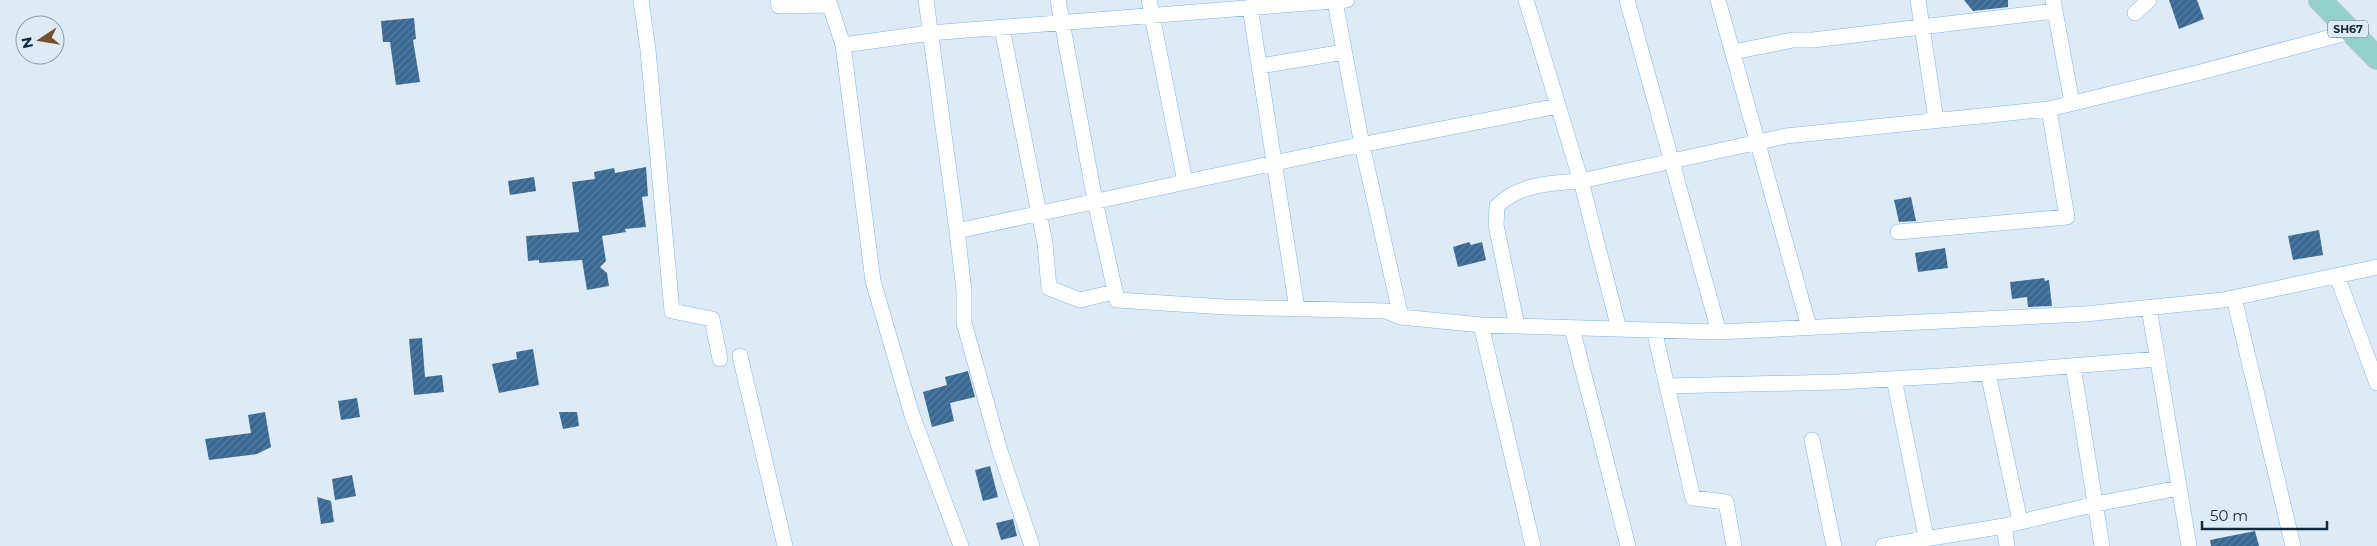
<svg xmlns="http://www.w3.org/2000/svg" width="2377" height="546" viewBox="0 0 2377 546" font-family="Montserrat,sans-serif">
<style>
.building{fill:url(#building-hatch)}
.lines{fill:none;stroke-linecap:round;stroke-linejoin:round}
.minor-casing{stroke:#79b7ed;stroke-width:16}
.primary-casing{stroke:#c1c7cd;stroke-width:24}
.minor{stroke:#fff;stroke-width:15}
.primary{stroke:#92d1cb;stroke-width:22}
.labels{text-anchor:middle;stroke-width:5;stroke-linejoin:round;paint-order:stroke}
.shield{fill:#deebf6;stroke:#4e6375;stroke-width:1}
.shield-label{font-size:11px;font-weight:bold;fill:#10293e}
</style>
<defs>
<pattern id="building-hatch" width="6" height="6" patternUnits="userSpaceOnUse" patternTransform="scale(1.25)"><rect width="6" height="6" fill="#396993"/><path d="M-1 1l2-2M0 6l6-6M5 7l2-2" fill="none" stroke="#587ea0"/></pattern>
</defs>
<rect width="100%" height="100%" fill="#deebf6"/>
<path class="building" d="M1964 0H2008V7L1973 11Z
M2169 0H2197L2204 19 2179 29Z
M414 18 416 39 413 40 420 82 396 85 390 42H383L381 21Z
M646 167 648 196 642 197 646 227 625 229 626 232 602 236 606 261 600 267 607 273 609 286 587 290 582 260 539 263V260L528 261 526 236 579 232 572 182 595 179 594 172 614 168 615 173Z
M534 177 536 191 510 195 508 181Z
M1911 197 1916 221 1899 222 1894 200Z
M2319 230 2323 255 2293 260 2288 236Z
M1469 242 1471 245 1482 242 1486 260 1458 267 1453 247Z
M1945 248 1948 268 1918 272 1915 253Z
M2044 278 2045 281 2049 280 2052 306 2028 307 2027 297 2012 299 2010 282Z
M422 338 425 377 442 375 444 392 414 395 409 339Z
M533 349 539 385 499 393 492 364 517 359 516 352Z
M968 371 975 397 950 403 954 421 932 427 923 392 947 385 945 377Z
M357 398 360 417 341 420 338 401Z
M265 412 271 447 257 454 209 460 205 439 251 433 248 415Z
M559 412H577L579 426 563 429Z
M990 466 998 497 983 501 975 470Z
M352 475 356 496 335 500 332 479Z
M317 497 331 501 334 522 321 524Z
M1013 519 1017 536 1001 540 996 523Z
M2255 531 2259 546H2211L2210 540Z"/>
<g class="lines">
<defs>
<path id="minor" d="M641 0 648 50 672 311 712 319 720 359
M778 0 779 6 830 5 843 45
M926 0 957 231 964 291V323L1000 451 1032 546
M1058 0 1095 201 1117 300 1225 307 1386 311 1401 317 1481 325
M1149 0 1185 182
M1526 0 1581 181 1786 136 2049 109 2201 72 2350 32
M1627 0 1719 332
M1718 0 1809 327
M1918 0 1936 120
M2053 0 2072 103
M1335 2 1362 145 1401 317
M1250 7 1297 309
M2135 13 2149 0
M1002 28 1045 243 1049 288 1080 300 1114 292
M1733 52 1793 40H1813L2055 11
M1260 66 1344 52
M957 231 1345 148 1558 106
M1898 232 2067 217 2049 109
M2337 276 2377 383
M2234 298 2293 546
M2149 308 2189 546
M1517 326 1496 225 1497 206C1519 184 1552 183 1581 181L1619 329
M1572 328 1628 546
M1654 330 1693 498 1726 502 1734 546
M740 356 785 546
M2073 366 2102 546
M1988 373 2020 521
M1894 379 1926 537
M1667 386 1838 382 1958 375 2158 359
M1812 440 1834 546
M2004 526 2007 546
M961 546 912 415 873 281 843 45 930 33 1347 0
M1533 546 1481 325 1719 332 2085 314 2223 300 2377 267
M1883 546 2004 526 2096 504 2179 488"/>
<path id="primary" d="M2320 0 2377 58"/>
</defs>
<use href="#minor" class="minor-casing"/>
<use href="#primary" class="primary-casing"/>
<use href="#minor" class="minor"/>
<use href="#primary" class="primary"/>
</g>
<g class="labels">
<rect class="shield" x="2328" y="20.5" width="40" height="17" rx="4"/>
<g class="shield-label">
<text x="2348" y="33">SH67</text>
</g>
</g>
<g transform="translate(40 40) rotate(258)"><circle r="24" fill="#deebf6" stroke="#8c9dac"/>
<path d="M0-4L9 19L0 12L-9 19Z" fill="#76522c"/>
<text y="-8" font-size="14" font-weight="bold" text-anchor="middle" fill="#10293e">N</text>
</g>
<path d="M2202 521v8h125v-8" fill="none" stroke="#10293e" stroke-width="2.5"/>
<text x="2210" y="521" font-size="15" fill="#10293e" stroke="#deebf6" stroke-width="4" paint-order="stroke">50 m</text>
</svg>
